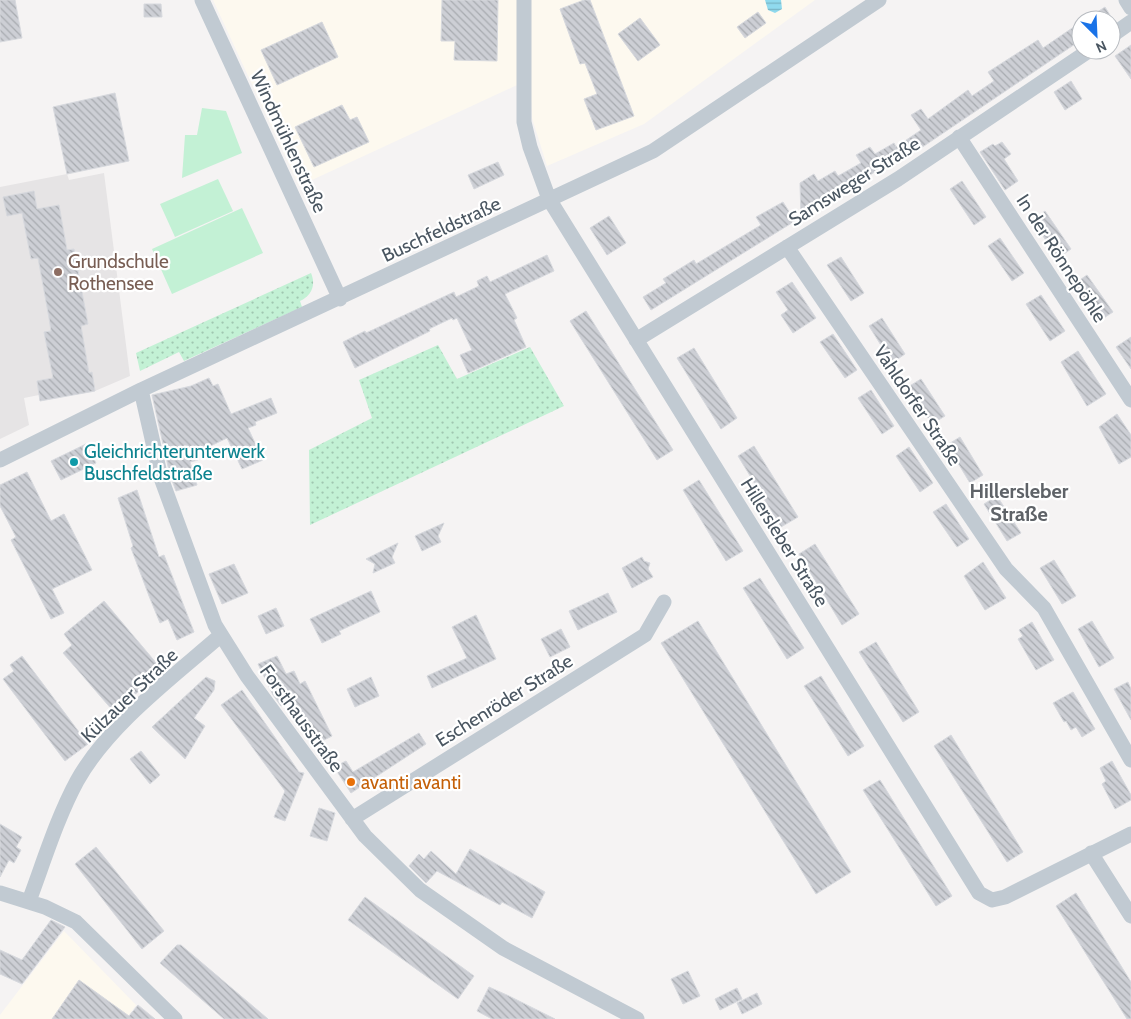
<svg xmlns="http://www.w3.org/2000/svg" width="1131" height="1019" viewBox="0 0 1131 1019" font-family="Cabin,sans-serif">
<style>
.commercial{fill:#fdf9ef}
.education{fill:#e6e4e5}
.grass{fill:url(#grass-dots)}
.green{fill:#c3f1d5}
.water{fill:url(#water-rules)}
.building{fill:url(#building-back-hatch);stroke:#d7d9de}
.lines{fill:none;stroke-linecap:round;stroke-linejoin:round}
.minor{stroke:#c1cad2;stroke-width:15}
.education-dot{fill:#8d6e63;stroke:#fff;stroke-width:2}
.culture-dot{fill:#0f9aa8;stroke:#fff;stroke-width:2}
.food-dot{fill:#e8710a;stroke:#fff;stroke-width:2}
.labels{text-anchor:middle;stroke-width:4.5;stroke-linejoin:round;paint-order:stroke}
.street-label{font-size:19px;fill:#4a5661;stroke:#fff}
.education-label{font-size:19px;fill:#785e54;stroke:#fff;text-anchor:start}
.culture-label{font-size:19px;fill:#0d838f;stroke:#fff;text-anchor:start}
.food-label{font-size:19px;fill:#c56008;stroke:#fff;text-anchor:start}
.neighbourhood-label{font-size:20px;font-weight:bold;fill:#5f6368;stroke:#fff}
</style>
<defs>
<pattern id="grass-dots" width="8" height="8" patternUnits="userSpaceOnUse" patternTransform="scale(1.25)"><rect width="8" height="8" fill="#c3f1d5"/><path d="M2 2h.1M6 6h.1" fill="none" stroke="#a0c6b0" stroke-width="1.8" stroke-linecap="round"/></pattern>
<pattern id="water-rules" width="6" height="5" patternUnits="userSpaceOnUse" patternTransform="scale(1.25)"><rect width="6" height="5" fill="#90daee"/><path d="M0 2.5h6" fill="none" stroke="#78b4c4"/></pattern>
<pattern id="building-back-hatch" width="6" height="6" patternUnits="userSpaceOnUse" patternTransform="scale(1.25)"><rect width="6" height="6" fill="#cdcfd5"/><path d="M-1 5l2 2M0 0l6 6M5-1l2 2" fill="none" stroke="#a8abb0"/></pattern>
</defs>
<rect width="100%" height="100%" fill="#f5f3f3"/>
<path class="commercial" d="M213 0H815L644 124 547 166 532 118 530 79 299 186Z
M64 931 136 1005 126 1019H0V1015Z"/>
<path class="education" d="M104 173 130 376 95 391 40 401 39 395 24 398 29 425 0 439V187L67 174 69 180Z"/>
<path class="grass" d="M311 273C316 285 312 295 300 301L302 307 184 361 179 352 140 371 136 353Z
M438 345 457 379 530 347 564 406 310 525 309 450 372 418 359 380Z"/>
<path class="green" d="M202 108 226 111 242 153 182 178 185 135H197Z
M218 179 233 211 175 237 160 204Z
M242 208 263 253 172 294 152 249Z"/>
<path class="water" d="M765 0H781L782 9 775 13 768 10Z"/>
<path class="building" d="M0 0H15L22 38 0 42Z
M442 0H498L497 61 454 60 455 41H441Z
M584 0H590L634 116 596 130 584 99 597 94 585 63 580 64 560 9Z
M144 4H161L162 17H144Z
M1105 7 1113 20H1085Z
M758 12 766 23 745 38 737 27Z
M640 18 660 45 638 61 618 34Z
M322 22 338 57 277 85 261 50Z
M1081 22V40L921 148 919 145 801 217 800 183 814 174 818 181 835 171 838 176 861 163 856 155 870 147 875 154 894 143 896 147 921 130 911 115 921 109 928 119 968 90 972 96 994 81 988 72 1038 40 1043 48Z
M1131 45V79L1115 56Z
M1071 81 1082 99 1065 110 1054 92Z
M115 93 129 161 67 174 53 107Z
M342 105 350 120 357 117 369 142 314 167 295 127Z
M1002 142 1011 154 1004 159 1018 181 1005 190 980 152 993 144 995 146Z
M498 162 504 175 474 189 468 175Z
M962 181 986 217 974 225 950 189Z
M34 191 37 209 59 205 67 250 74 249 88 324 81 326 89 373 92 372 95 391 40 401 37 381 53 378 44 332 51 331 49 318 38 258 31 259 22 213 7 216 3 197Z
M783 202 795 221 651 310 643 297 666 283 663 279 694 260 696 264 761 225 756 217Z
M1045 211 1071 249 1058 258 1032 220Z
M609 216 626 243 607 255 590 228Z
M1000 238 1024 273 1012 281 988 246Z
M547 255 554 271 505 294 517 318 514 320 526 347 468 373 460 355 472 350 457 318 453 320 452 318 429 329 430 331 355 368 343 342 365 331 366 333 454 292 456 297 479 286 477 281 487 276 490 282Z
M841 257 864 293 851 301 827 265Z
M1087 275 1113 312 1099 321 1074 284Z
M792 282 816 318 793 333 781 315 788 310 776 292Z
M1041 295 1065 331 1050 341 1026 304Z
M586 311 673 450 657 460 570 321Z
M882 318 905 354 892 363 869 326Z
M833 334 857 370 845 378 820 342Z
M1131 337V369L1116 347Z
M694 348 737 418 721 429 677 358Z
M1078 351 1106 394 1087 406 1061 362Z
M209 378 213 386 218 384 231 414 271 398 277 413 255 422 256 425 248 428 263 460 242 469 227 438 196 453 198 460 190 462 197 485 176 491 170 475 152 395 191 386Z
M921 379 945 416 932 424 908 387Z
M871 390 894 426 882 434 858 398Z
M1117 414 1131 435V457L1119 464 1099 427Z
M960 437 983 475 970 483 947 445Z
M86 444 96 463 61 480 51 461Z
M754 446 798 517 781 527 738 456Z
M909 447 933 483 920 492 896 456Z
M27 472 51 521 64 514 92 570 52 589 64 613 51 619 11 540 16 537 0 506V485Z
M699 480 743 551 726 561 683 490Z
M137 490 159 557 164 555 194 632 177 640 168 619 160 623 149 596 131 548 133 546 118 498Z
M997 496 1021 533 1007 541 984 504Z
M946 504 969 539 957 547 933 512Z
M444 523 438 536 441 542 422 551 415 536Z
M398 543 392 557 395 563 373 573 375 564 366 559Z
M815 544 859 614 842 625 799 554Z
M642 557 644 561 650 563 648 569 653 577 632 588 622 568Z
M1054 560 1076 596 1062 604 1040 568Z
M983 562 1006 598 985 610 964 576Z
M234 564 248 593 222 604 209 574Z
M760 578 804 648 787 659 743 588Z
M371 591 380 612 339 631 341 634 322 643 310 619Z
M608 593 617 612 578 630 569 611Z
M104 601 163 671 114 712 63 653 72 645 64 634Z
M276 608 284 626 266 634 258 616Z
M476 615 496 659 432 688 427 676 467 658 452 627Z
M698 621 851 872 816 894 661 643Z
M1092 621 1114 658 1099 667 1078 629Z
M1032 622 1054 660 1036 670 1018 639 1023 636 1019 630Z
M561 629 570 647 550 657 541 639Z
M876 642 919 712 903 722 859 652Z
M22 656 88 744 65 761 3 679 14 671 10 665Z
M277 656 286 674 294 671 300 684 305 681 332 736 312 746 290 701 281 706 273 695 258 664Z
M821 676 864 746 848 756 804 686Z
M206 677 215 681 214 690 194 718 205 726 185 759 152 727Z
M371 677 379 696 355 707 347 689Z
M1128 682 1131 689V720L1114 689Z
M242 690 299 772 304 773 285 821 274 817 285 791 221 705Z
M1073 692 1095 729 1082 737 1076 727 1071 730 1066 721 1064 722 1053 703Z
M419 733 426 744 351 793 334 767 346 761 353 772Z
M951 735 1023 852 1007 862 934 746Z
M141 751 160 775 150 784 130 759Z
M1112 761 1131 795V800L1115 809 1102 784 1106 781 1100 768Z
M880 780 952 896 936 906 863 790Z
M319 808 335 813 327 841 310 836Z
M0 824 22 837 16 847 21 850 14 863 9 860 0 877Z
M96 847 164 931 142 949 75 864Z
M470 849 545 892 532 918 502 902 500 905 437 871 426 883 409 866 419 854 424 859 431 851 456 874Z
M1076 893 1131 982V1019H1127L1056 906Z
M365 897 474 976 458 999 348 920Z
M51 920 65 927 22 984 0 974V950L22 960Z
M177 945H181L268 1019H224L160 963Z
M688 971 700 996 683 1004 671 979Z
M79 980 129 1016 138 1005 155 1019H52Z
M489 987 509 996 555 1019H492L477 1011Z
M737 988 742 999 720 1010 715 999Z
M757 993 762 1004 742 1014 737 1003Z"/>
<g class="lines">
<path class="minor" d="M202 0 340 299
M524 0V122L530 147 549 199 979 893 992 900 1005 897 1131 834
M1126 0 1131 8
M1111 36 1131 22
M959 137 1131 400
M787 247 1006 569 1044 608 1131 760
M636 340 898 179 1090 50
M141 390 161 478 215 625 247 676 365 836 420 890 503 948 637 1019
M0 460 141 390 653 151 879 0
M352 819 645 635 664 602
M1091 853 1131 916
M0 893 45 907 76 922 175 1019
M29 901C44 861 57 818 77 781 108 725 173 677 221 635"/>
</g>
<circle class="education-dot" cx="58" cy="272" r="5"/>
<circle class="culture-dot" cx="74" cy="462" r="5"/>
<circle class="food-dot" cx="351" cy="782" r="5"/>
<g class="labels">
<g class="street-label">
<text transform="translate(289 141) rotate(65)" y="7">Windmühlenstraße</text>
<text transform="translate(854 181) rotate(-32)" y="7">Samsweger Straße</text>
<text transform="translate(441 229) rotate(-25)" y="7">Buschfeldstraße</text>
<text transform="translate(1062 258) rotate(57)" y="7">In der Rönnepöhle</text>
<text transform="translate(918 405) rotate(56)" y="7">Vahldorfer Straße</text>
<text transform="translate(785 542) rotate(58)" y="7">Hillersleber Straße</text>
<text transform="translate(129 695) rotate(-44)" y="7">Külzauer Straße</text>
<text transform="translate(504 700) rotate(-32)" y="7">Eschenröder Straße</text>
<text transform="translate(302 718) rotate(54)" y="7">Forsthausstraße</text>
</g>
<g class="education-label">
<text x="68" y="268">Grundschule<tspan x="68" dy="22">Rothensee</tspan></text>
</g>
<g class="culture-label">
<text x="84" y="458">Gleichrichterunterwerk<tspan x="84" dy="22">Buschfeldstraße</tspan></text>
</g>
<g class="food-label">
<text x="361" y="789">avanti avanti</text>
</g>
<g class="neighbourhood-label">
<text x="1019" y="498">Hillersleber<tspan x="1019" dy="23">Straße</tspan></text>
</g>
</g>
<g transform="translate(1096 35) rotate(156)"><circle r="24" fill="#ffffff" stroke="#b7bbc0"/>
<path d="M0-4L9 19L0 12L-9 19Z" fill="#1a73e8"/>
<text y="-8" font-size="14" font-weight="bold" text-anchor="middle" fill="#4a5661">N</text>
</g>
</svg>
